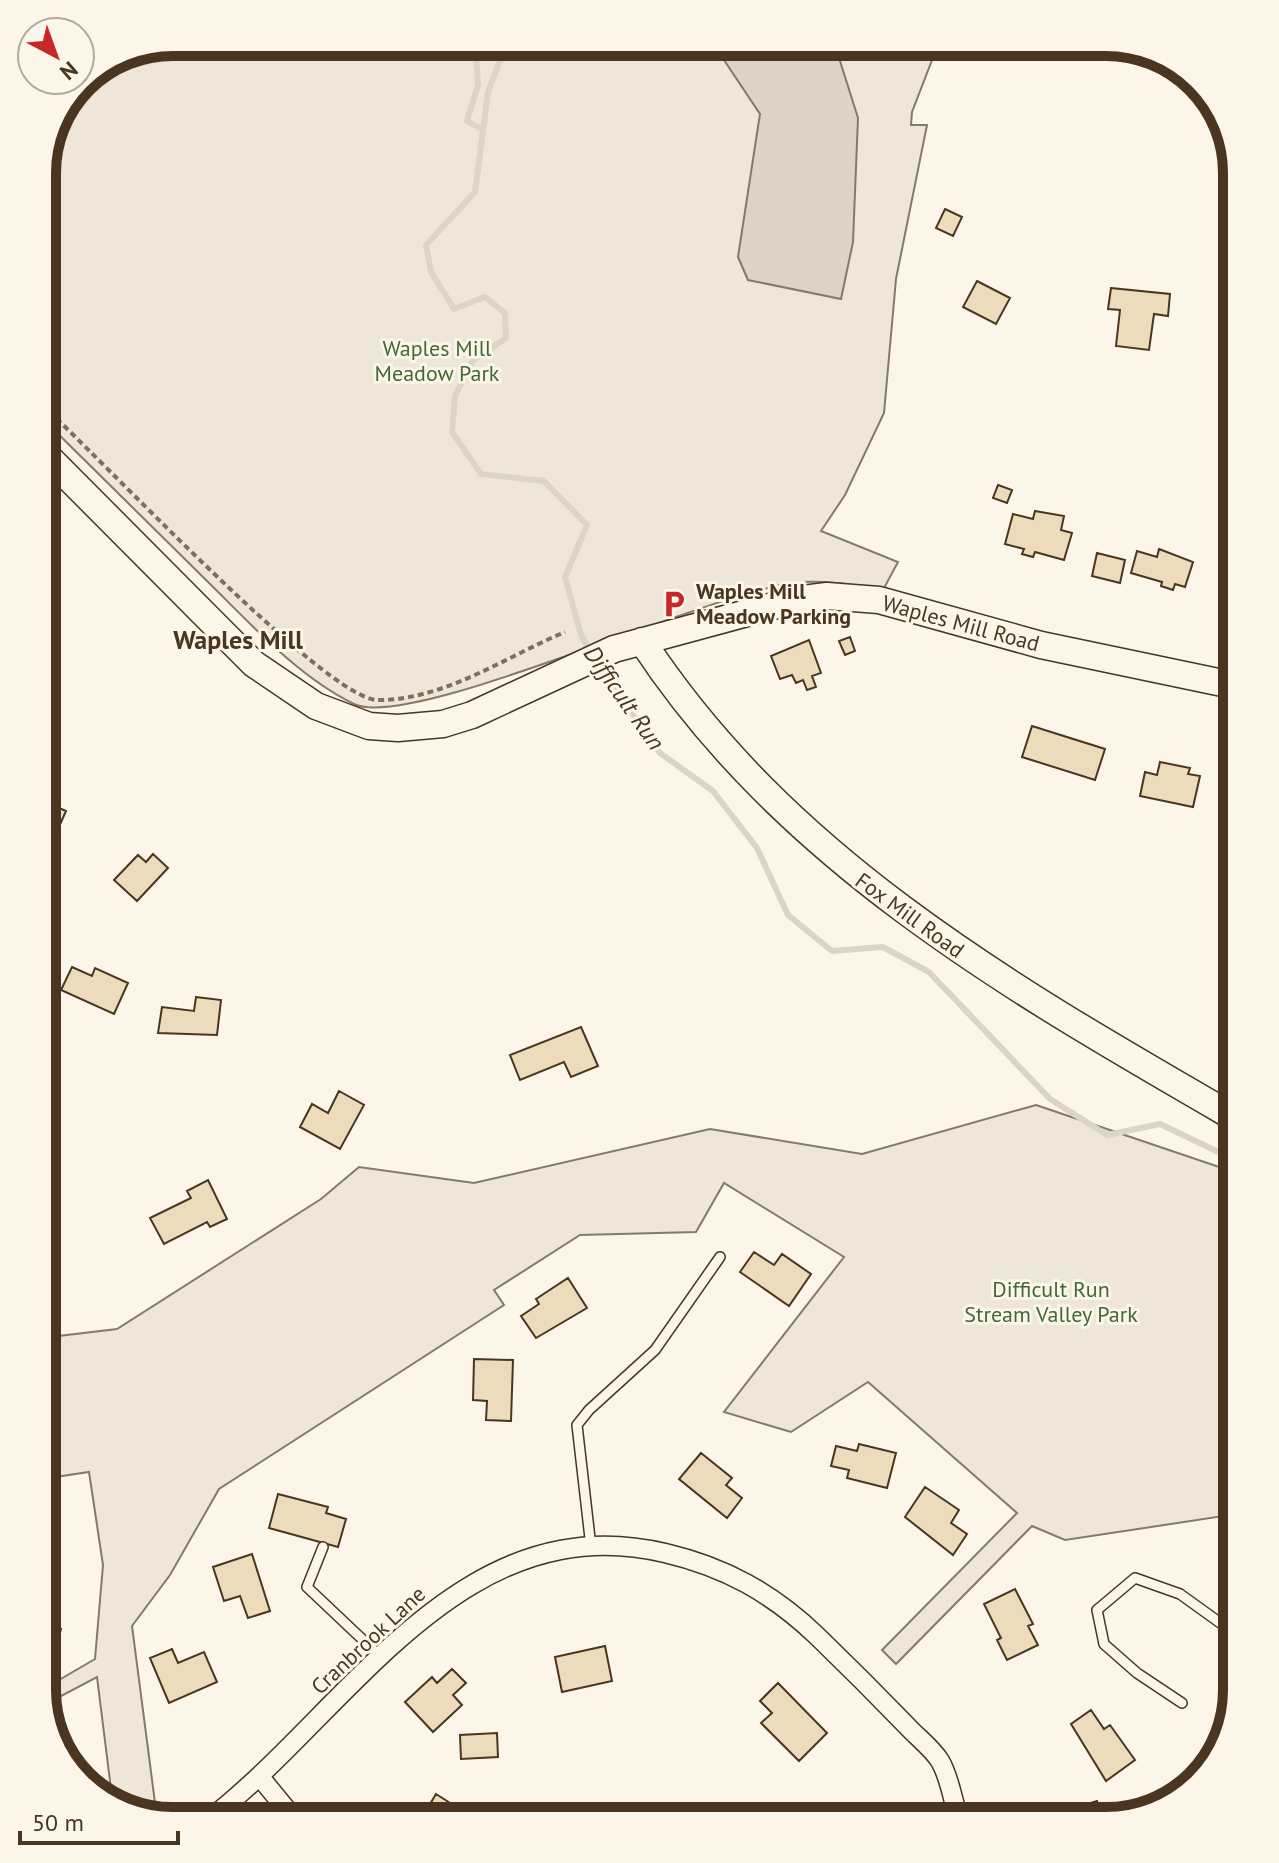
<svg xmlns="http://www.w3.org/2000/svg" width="1279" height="1863" viewBox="0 0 1279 1863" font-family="'PT Sans',sans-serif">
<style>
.green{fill:#ede6d9;stroke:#887966;stroke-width:2}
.water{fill:#dcd4c6;stroke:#887966;stroke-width:2}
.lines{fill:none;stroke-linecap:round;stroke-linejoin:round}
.stream{stroke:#dcd4c6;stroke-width:6}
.building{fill:#ecdcbc;stroke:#4a3520;stroke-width:2}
.service-casing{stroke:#4a3520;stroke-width:12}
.minor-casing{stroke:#4a3520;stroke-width:21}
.secondary-casing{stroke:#4a3520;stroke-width:29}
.path{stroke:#7f6f5c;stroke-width:4;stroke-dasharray:6 4;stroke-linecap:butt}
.service{stroke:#fbf6e9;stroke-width:9}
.minor{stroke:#fbf6e9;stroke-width:18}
.secondary{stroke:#fbf6e9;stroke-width:26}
.labels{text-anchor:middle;stroke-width:6;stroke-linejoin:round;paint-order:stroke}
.park-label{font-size:22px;fill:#436837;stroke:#fbf6e9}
.poi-label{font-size:22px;font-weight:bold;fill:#4a3520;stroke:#fbf6e9;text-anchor:start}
.street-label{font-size:22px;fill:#4a3520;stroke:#fbf6e9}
.water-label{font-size:24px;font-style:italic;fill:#4a3520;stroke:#fbf6e9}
.quarter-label{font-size:26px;font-weight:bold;fill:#4a3520;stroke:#fbf6e9}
.rim{fill:none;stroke:#4a3520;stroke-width:10}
</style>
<rect width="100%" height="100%" fill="#fbf6e9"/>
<path class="green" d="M173 42H939L912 112 911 125H927L896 279 884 413 845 495 821 531 898 562 883 590C853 585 823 579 793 583 704 594 411 731 354 704 297 676 250 623 206 580 151 526 97 472 42 418V164L86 75Z
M1036 1105 1237 1173V1514L1065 1540 1032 1526 896 1664 882 1650 1017 1513 868 1382 791 1432 724 1412 844 1257 724 1183 696 1232 580 1235 494 1290 504 1305 219 1489 170 1575 132 1626 157 1818 113 1805 97 1677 46 1704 42 1690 95 1659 103 1565 89 1472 42 1479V1338L117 1329 321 1199 359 1167 474 1183 710 1129 862 1154Z"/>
<path class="water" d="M712 42H834L858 118 853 242 841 299 748 280 738 257 760 114Z"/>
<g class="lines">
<path class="stream" d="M324 42H330
M427 42 476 54 478 85 467 121 483 130
M507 42 488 92 475 192 426 245 431 272 454 309 485 297 505 313 506 338 473 360 455 396 452 432 481 474 544 481 587 525 565 577 581 635 590 651
M597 664 660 753 713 791 757 848 788 915 832 951 883 947 929 972 1050 1099 1107 1135 1160 1124 1237 1161"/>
</g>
<path class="building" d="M945 209 962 217 953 236 936 228Z
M977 281 1010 298 996 324 963 307Z
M1111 288 1170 294 1168 316 1154 314 1149 350 1116 346 1120 310 1108 309Z
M998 485 1012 490 1007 503 993 498Z
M1035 511 1064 516 1061 530 1072 533 1064 560 1035 552 1033 557 1022 554 1024 549 1005 544 1013 514 1033 519Z
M1159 549 1193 562 1185 587 1175 584 1173 590 1161 586 1162 582 1131 573 1137 551 1157 557Z
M1097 553 1125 560 1120 583 1092 576Z
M850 637 855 651 845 655 839 641Z
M809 640 821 673 812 676 816 687 807 690 803 680 796 683 792 675 780 679 771 656Z
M1032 726 1105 749 1095 780 1022 757Z
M1160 762 1190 768 1188 774 1200 776 1193 807 1140 796 1145 772 1157 775Z
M44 801 66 811 44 861 42 860Z
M153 854 168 868 137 901 114 880 138 855 146 862Z
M72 967 92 976 95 968 128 983 114 1014 61 990Z
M196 997 221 1000 217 1035 158 1033 162 1007 194 1011Z
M581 1027 598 1066 571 1077 564 1062 520 1080 510 1055Z
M339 1091 364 1105 340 1149 300 1127 312 1104 328 1113Z
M208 1180 227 1219 210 1227 207 1222 164 1244 150 1218 191 1198 187 1191Z
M754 1252 774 1265 782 1254 811 1274 789 1306 740 1272Z
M568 1278 587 1308 536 1338 521 1316 539 1304 536 1299Z
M474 1359 513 1360 511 1421 486 1420 487 1401 473 1400Z
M859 1444 896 1453 887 1488 847 1478 849 1470 831 1466 836 1446 857 1451Z
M701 1453 732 1478 726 1485 742 1498 727 1518 679 1479Z
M925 1487 959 1510 951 1523 967 1534 953 1555 905 1517Z
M278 1494 328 1507 326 1513 346 1519 338 1547 269 1528Z
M252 1554 270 1611 248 1618 240 1596 224 1601 213 1567Z
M1015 1589 1033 1624 1028 1626 1038 1645 1007 1660 997 1640 1001 1638 984 1604Z
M42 1624 61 1629 48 1674 42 1672Z
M605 1646 612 1681 562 1692 555 1657Z
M172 1649 178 1663 204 1652 217 1682 169 1703 150 1658Z
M452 1669 466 1683 453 1695 462 1705 433 1732 405 1702 432 1677 437 1683Z
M778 1683 827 1733 799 1761 761 1723 772 1713 760 1701Z
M1091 1710 1104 1729 1110 1725 1135 1760 1106 1781 1071 1724Z
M497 1733 498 1757 461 1759 460 1735Z
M436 1794 469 1815 465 1821H420Z
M1097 1801 1103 1821H1064L1061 1812Z"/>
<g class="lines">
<defs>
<path id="service" d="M42 622C58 603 54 579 42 559
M323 1547 307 1587 381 1657
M591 1547 577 1425 589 1410 655 1350 720 1257
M1182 1703 1137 1673 1104 1644 1097 1610 1135 1578 1180 1594 1237 1635"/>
<path id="minor" d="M260 1777 296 1821
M207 1821C347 1714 459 1504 665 1553 725 1567 772 1593 817 1636 847 1665 877 1695 907 1726 917 1737 932 1748 940 1761 949 1776 952 1796 957 1813"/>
<path id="secondary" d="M42 451 254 664 316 706 369 726 398 728 443 724 472 715 614 649 795 600 827 596 879 600 1041 645 1237 686
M642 641C787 862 1014 990 1237 1119"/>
</defs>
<use href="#service" class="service-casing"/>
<use href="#minor" class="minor-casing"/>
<use href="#secondary" class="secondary-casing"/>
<path class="path" d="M42 405C95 452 327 701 378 700 445 700 505 657 565 632"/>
<use href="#service" class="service"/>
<use href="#minor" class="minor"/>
<use href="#secondary" class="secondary"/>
</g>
<defs>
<symbol id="parking-bare" viewBox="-9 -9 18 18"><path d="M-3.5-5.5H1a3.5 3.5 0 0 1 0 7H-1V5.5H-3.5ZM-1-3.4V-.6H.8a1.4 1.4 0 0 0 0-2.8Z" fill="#c62828" stroke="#fbf6e9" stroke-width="2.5" paint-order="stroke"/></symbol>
</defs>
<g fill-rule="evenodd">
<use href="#parking-bare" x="654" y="584" width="40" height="40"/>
</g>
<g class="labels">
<g class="park-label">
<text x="437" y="356">Waples Mill<tspan x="437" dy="25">Meadow Park</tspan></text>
<text x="1051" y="1297">Difficult Run<tspan x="1051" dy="25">Stream Valley Park</tspan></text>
</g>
<g class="poi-label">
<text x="696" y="599">Waples Mill<tspan x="696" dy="25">Meadow Parking</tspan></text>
</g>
<g class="street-label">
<text transform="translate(961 623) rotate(15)" y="8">Waples Mill Road</text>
<text transform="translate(910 915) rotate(36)" y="8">Fox Mill Road</text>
<text transform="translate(368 1640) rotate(-43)" y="8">Cranbrook Lane</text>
</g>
<g class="water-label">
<text transform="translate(624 698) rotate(55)" y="8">Difficult Run</text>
</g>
<g class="quarter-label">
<text x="238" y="649">Waples Mill</text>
</g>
</g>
<path d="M0 0H1279V1863H0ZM173 56H1106A117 117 0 0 1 1223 173V1690A117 117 0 0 1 1106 1807H173A117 117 0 0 1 56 1690V173A117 117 0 0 1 173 56Z" fill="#fbf6e9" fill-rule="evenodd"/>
<path class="rim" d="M173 56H1106A117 117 0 0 1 1223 173V1690A117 117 0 0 1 1106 1807H173A117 117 0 0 1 56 1690V173A117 117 0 0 1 173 56Z"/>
<g transform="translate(56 56) rotate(139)"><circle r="38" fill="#fbf6e9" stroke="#b4a999" stroke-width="2"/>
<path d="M0-6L14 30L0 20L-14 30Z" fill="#c62828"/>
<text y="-12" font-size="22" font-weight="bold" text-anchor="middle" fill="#4a3520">N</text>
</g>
<path d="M20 1831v12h158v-12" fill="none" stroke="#4a3520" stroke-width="4"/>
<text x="32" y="1831" font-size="24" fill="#4a3520" stroke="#fbf6e9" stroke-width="6" paint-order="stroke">50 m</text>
</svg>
